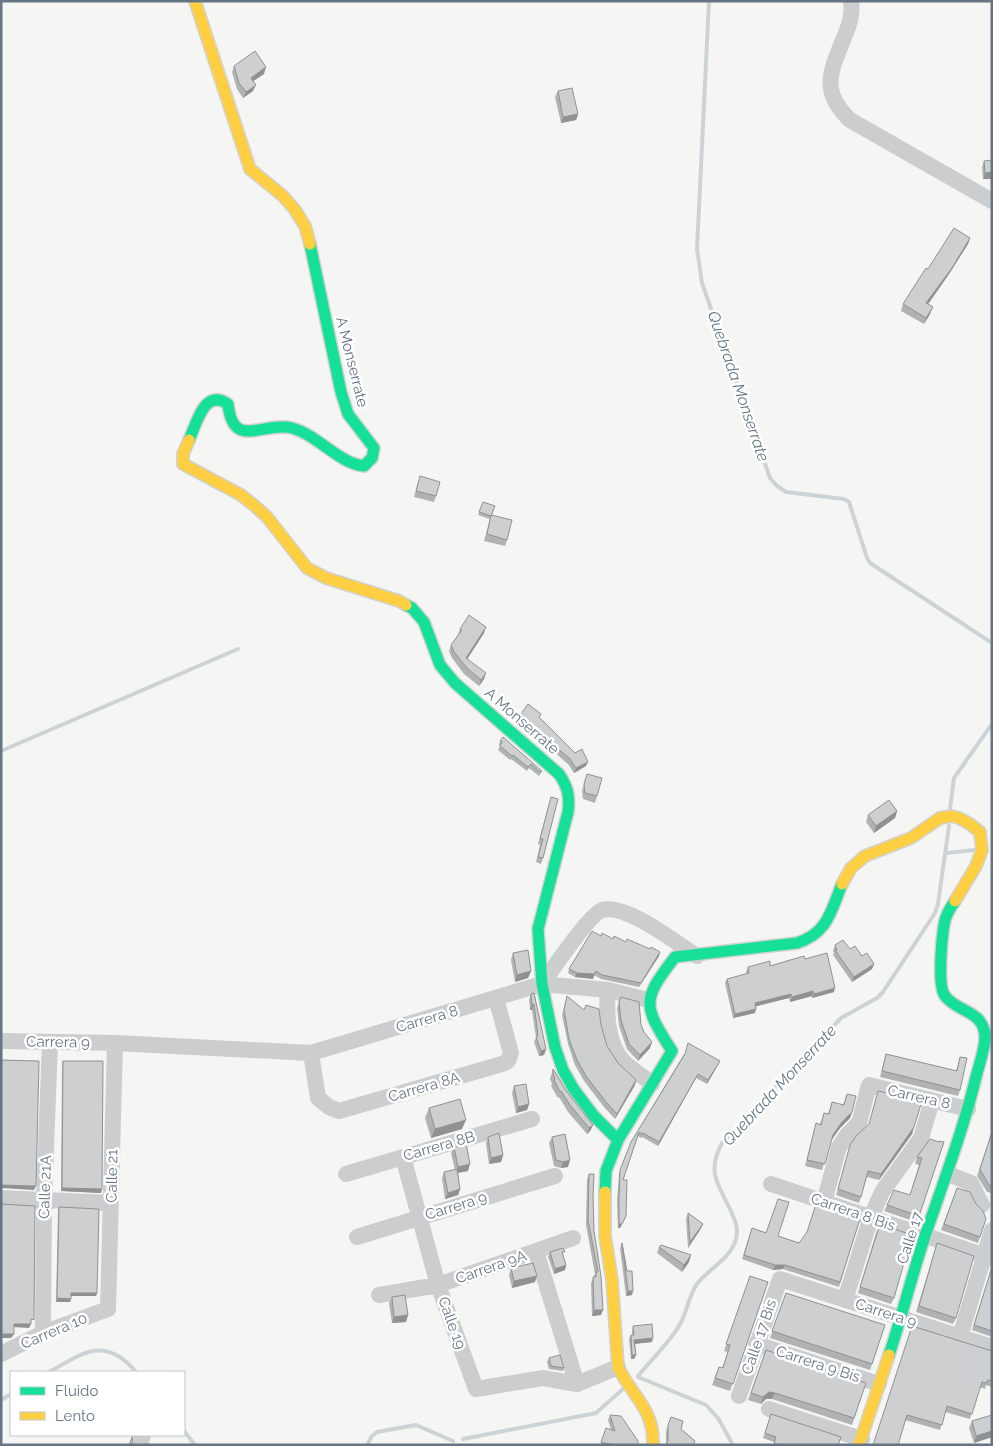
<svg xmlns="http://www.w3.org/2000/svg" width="993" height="1446" viewBox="0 0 993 1446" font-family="Raleway,sans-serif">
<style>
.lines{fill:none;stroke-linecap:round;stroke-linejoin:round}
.stream{stroke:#ccd3d7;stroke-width:4}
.fast-casing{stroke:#d1d2d3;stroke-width:14}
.slow-casing{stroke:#d1d2d3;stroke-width:14}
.street{stroke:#cbcdce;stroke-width:16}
.fast{stroke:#16e098;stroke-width:11}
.slow{stroke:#ffcf43;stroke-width:11}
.wall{fill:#b0b2b3}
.shaded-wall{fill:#909192}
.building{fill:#cdcfd0;stroke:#909192}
.labels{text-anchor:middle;stroke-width:5;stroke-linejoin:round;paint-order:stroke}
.street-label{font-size:15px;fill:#667584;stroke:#fff}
.water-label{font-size:16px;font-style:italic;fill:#627680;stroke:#fff}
</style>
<rect width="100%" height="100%" fill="#f5f5f4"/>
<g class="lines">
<path class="stream" d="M709 1 697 249 702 283 770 478 777 486 786 492 844 499 849 502 867 558 870 563 992 643
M1 751 238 649
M950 809 954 778 992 724
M946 853 975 850
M49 1372C83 1353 105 1335 136 1372
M638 1376C651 1360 668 1344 679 1326 687 1313 688 1297 697 1284 710 1267 737 1256 737 1231 737 1223 733 1216 730 1209 717 1183 707 1171 722 1143L841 1018 877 998 883 992 935 913 938 904 949 826
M638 1377 706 1405 718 1418 733 1445
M1 1400 11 1394
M184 1431 195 1445
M463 1439 596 1413 623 1389
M367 1445 372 1436 377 1432 416 1425 453 1441"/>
<defs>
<path id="fast" d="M189 440C197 423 204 388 228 404 233 451 263 421 292 428 318 435 338 463 364 466L372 458 374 448 348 414 341 392 310 244
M406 605 412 608 424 622 440 665 455 683 559 774C568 787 570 797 568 812L538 929 542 984 555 1047 563 1070 573 1088 594 1116 618 1140
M605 1192 606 1171 618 1140 672 1051C643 1005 641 1001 675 957L797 943C828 933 831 911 842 884
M889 1355C902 1316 912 1275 925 1236 943 1183 963 1131 976 1077 979 1065 985 1049 985 1037 984 1010 958 1013 945 996 937 986 942 938 944 925 945 916 950 908 955 901"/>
<path id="slow" d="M195 1 250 169 283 196 295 210 305 226 310 244
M189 440 183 454V464L241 495 256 507 267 517 307 568 326 578 399 601 406 605
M842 884 851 868 865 856 911 838 940 818 951 816 959 818 970 824 980 832 982 850 976 866 955 901
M605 1192V1236L612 1280 618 1367C633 1398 654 1408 653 1445
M859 1445 889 1355"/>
</defs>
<use href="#fast" class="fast-casing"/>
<use href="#slow" class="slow-casing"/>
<path class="street" d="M851 1C853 14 850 24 845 35 831 71 819 90 850 120L992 201
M542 984C552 970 590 914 602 910 626 903 676 943 697 956
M608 990C606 1012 607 1045 624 1062 632 1070 643 1076 652 1084
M1 1041 115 1043 311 1053 542 984 608 990 648 1000
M311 1053 318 1098 329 1107 339 1111 502 1064 508 1061 511 1053 496 998
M403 1157 438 1285 476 1389 543 1378 577 1384
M346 1174 532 1119
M948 1174 971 1183 982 1205
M771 1184 992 1258
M1 1198 111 1203
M824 1202 839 1147 847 1135 859 1123 869 1085 968 1109
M357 1237 555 1176
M536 1251 577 1384 618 1367
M379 1295 438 1285 573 1238
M845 1300 871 1217 882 1192 921 1138 932 1101
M43 1333 44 1201 50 1042
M960 1337 992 1230
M756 1344 879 1384
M1 1354 43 1333 108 1309 115 1043
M739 1396 780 1279 992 1347
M769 1409 862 1439
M140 1445 143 1435"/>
<use href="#fast" class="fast"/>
<use href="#slow" class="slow"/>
</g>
<path class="wall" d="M234 66 264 74 253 81V91L243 98 237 89 232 72Z
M558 91 578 114 576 120 561 123 555 97Z
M992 160 983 179 982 167 984 161Z
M970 238 968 244 949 274 928 304 930 314 924 324 901 311 903 304 928 269Z
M420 476 436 496 434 502 414 497Z
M483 502 495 506 490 519 478 515Z
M491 515 507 540 505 546 484 541Z
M460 629 484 633 467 659 484 679 479 686 464 674 452 658 449 651 451 645 458 635Z
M521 714 540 718 586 766 574 773 568 764 519 722 520 719 519 718Z
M500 741 542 771 539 776 529 768 527 771 511 759 510 760 498 750 500 746 499 745Z
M587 774 597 796 595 803 583 799 582 791Z
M551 797 543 858 541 864 536 862 540 845 538 844Z
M897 811 895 818 874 833 866 822 868 815Z
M601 936 626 942 659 956 639 987 601 979 594 975 593 979 575 977 568 973 569 969Z
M835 945 850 949 862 956 874 964 872 969 852 982 833 955 834 953 833 951Z
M513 953 531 971 528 978 515 982 511 960Z
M805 959 834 992 812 998V996L790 1002 789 998 756 1006 755 1013 733 1018 725 983 727 979 746 974V972L748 967 770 966Z
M534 993 546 1049 544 1055 539 1056 534 1042 536 1038 532 1010H530L529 1000 531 994Z
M567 996 601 1025 607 1046 618 1063 635 1085 615 1119 604 1107 584 1081 575 1065 568 1044 562 1015Z
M621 997 641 1025 650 1048 638 1061 627 1049 619 1026 617 1008Z
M684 1054 720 1061 707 1084 696 1078 658 1146 642 1137 641 1138 638 1136 623 1180 626 1216 620 1228H618L617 1201 619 1174 631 1142Z
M886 1054 956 1071 960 1057V1090L958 1096 880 1077Z
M63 1061 102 1189 101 1193 61 1191 62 1064Z
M553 1069 565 1089 593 1125 590 1131 587 1134 568 1112 559 1097 558 1098 551 1086 552 1084 550 1079Z
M514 1086 529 1104 527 1110 516 1113 512 1093Z
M847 1094 852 1112 850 1118 840 1128 831 1140 822 1170 805 1166 816 1123 820 1124 824 1113 828 1114 832 1102 843 1105Z
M429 1108 462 1129 431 1138 425 1118Z
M914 1127 912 1134 879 1180 867 1177 859 1203 836 1195 850 1145Z
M992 1131V1193L987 1192 977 1176Z
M488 1137 503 1155 501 1162 489 1164 486 1143Z
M552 1137 568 1167 561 1168 554 1166 549 1143Z
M939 1142H944L916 1222 884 1211 887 1205 910 1195 919 1165 915 1164 917 1157Z
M454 1147 468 1171 458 1173 460 1189 458 1195 445 1199 442 1178 444 1172 455 1170 451 1153Z
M589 1174 593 1196 594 1231 601 1315 592 1316 591 1283 595 1274 586 1225 587 1179Z
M957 1188 976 1204 986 1219 978 1243 941 1230Z
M59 1207 97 1293 96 1296H71L70 1302H56L58 1211Z
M688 1213 703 1224 700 1230 688 1248 686 1219Z
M860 1219 839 1287 783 1269 773 1270 742 1259 752 1228 799 1243Z
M877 1230 894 1298 891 1304 858 1293Z
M622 1243 627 1271 632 1295 626 1296 620 1248Z
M937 1243 956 1318 953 1324 916 1312Z
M659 1247 689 1262 682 1272 657 1253Z
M550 1252 563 1256 566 1265 565 1270 554 1274 548 1257Z
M992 1266V1337L972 1330Z
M511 1268 535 1282 512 1288 509 1275Z
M750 1276 768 1282 730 1391 712 1385 719 1367 722 1368 728 1352 724 1351Z
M786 1293 885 1325 870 1370 770 1338Z
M392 1297 408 1315 406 1322 392 1323 389 1303Z
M633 1326 652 1342 635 1344 636 1355 634 1359H631L629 1339 631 1335H632V1331Z
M912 1326 992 1351V1387L986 1385 985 1389 980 1387 970 1419 945 1412 940 1430 905 1420Z
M766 1350 866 1383 852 1425 772 1399H766L761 1404 748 1400Z
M549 1358 564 1368 563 1371 549 1369 547 1362Z
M771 1414 838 1445H774V1442L763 1438Z
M610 1415 638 1445H600L606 1428 611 1430 608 1420Z
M992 1415V1437L974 1443 969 1428 972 1421Z
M671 1417 681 1429 695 1441 693 1445H666V1431Z"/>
<path class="shaded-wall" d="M266 67 264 74 249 84 251 78Z
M256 85 253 91 243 98 246 92Z
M578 114 576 120 561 123 563 117Z
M992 172V179H983L985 173Z
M970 238 968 244 949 274 924 310 926 303Z
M933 307 930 314 924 324 926 318Z
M486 627 484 633 464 664 466 658Z
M486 673 484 679 479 686 481 680Z
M588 762 586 766 574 773 576 768Z
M897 811 895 818 874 833 876 826Z
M660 952 659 956 639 987 641 983Z
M874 964 872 969 852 982 854 977Z
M531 971 528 978 515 982 517 975Z
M596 971 593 979 575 977 577 973Z
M835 988 834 992 812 998 814 994Z
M813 991 812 996 790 1002 792 997Z
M791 994 789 998 753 1007 755 1003Z
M534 1004 532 1010H530L532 1005Z
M756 1009 755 1013 733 1018 735 1014Z
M652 1042 650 1048 638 1061 640 1055Z
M546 1049 544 1055 539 1056 541 1051Z
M720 1061 718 1065 707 1084 708 1080Z
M698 1074 696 1078 658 1146 659 1142Z
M636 1080 635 1085 615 1119 617 1114Z
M529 1104 527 1110 516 1113 518 1107Z
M852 1112 850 1118 840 1128 831 1141 833 1135 842 1122Z
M466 1120 462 1129 431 1138 435 1129Z
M593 1125 590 1131 587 1134 589 1128Z
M914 1127 912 1134 879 1180 881 1174Z
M503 1155 501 1162 489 1164 491 1158Z
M570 1160 568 1167 561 1168 563 1162Z
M470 1164 468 1171 456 1173 458 1167Z
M3 1184 36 1186 34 1190 1 1188V1185Z
M62 1188 102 1189 101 1193 61 1191Z
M460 1189 458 1195 445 1199 448 1193Z
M626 1216 620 1228H618L619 1224Z
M703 1224 700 1230 688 1248 690 1242Z
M691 1255 689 1262 682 1272 684 1265Z
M566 1265 565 1270 554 1274 555 1269Z
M775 1265H785L783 1269 773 1270Z
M537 1276 535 1282 512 1288 514 1281Z
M628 1291H633L632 1295 626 1296Z
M71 1293H97L96 1296H70Z
M57 1298 71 1299 70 1302H56Z
M594 1310H603L601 1315 592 1316Z
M408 1315 406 1322 392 1323 394 1317Z
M14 1324H31L29 1328 13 1327Z
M1 1334H14L12 1337 11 1338H1Z
M653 1338 652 1342 633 1344 634 1340Z
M632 1355H636L634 1359H631Z
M769 1392 775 1393 772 1399H766L761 1404 763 1397Z
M992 1431V1437L974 1443 976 1436Z"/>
<path class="building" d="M255 51 266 67 251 78 256 85 246 92 239 83 234 66Z
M572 88 578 114 563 117 558 91Z
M992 160V172L985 173 984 161Z
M954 228 970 238 952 268 926 303 933 307 926 318 903 304 915 285 926 268 928 269Z
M420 476 440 482 436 496 416 491Z
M483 502 495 506 491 516 479 512Z
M491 515 512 520 507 540 487 534Z
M469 615 486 627 466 658 486 673 481 680 467 668 454 652 451 645 462 630 460 629Z
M528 704 541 714 539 717 575 753 582 749 588 762 576 768 570 759 521 717 523 715 521 714Z
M503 737 542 771 540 772 531 764 528 767 513 755 512 756 500 746 502 742 500 741Z
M587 774 602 778 597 796 585 793 584 784Z
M551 797 558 799 543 858 538 857 543 839H540Z
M889 800 897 811 876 826 868 815Z
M592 931 601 936 602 933 613 939 614 936 626 942 627 939 650 949 651 947 660 952 641 983 602 975 596 971 594 974 577 973 569 969Z
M843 940 850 949 855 946 862 956 867 953 874 964 854 977 835 950H837L835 945Z
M528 950 531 971 517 975 513 953Z
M827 953 835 988 814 994 813 991 792 997 791 994 755 1003 756 1009 735 1014 727 979 749 973 748 967 770 961V966L804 956 805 959Z
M534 993 546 1049 541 1051 536 1037 538 1036 534 1004 532 1005 531 994Z
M567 996 584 1010 586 1005 599 1009 601 1025 607 1046 618 1063 636 1080 617 1114 606 1102 586 1076 577 1060 569 1039 564 1010Z
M621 997 639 1002 641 1025 644 1032 652 1042 640 1055 629 1044 621 1020 619 1002Z
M688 1043 720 1061 708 1080 698 1074 659 1142 643 1133 642 1134 639 1132 623 1180H627L626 1216 622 1224H619V1197L620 1170 631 1142 685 1054Z
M886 1054 957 1071 960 1057 967 1058 960 1090 882 1071Z
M1 1060 39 1061 36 1186 1 1185Z
M63 1061H103L102 1189 62 1188Z
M553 1069 565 1089 593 1125 589 1128 570 1105 561 1091 560 1092 554 1080 555 1079 553 1073Z
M526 1084 529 1104 518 1107 514 1086Z
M878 1091 922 1101 914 1127 881 1174 868 1171 861 1197 838 1189 850 1145 857 1135 869 1124Z
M847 1094 856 1096 852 1112 842 1122 833 1135 825 1164 807 1160 816 1123 821 1125 824 1113 829 1114 832 1102 844 1105Z
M460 1099 466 1120 435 1129 429 1108Z
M992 1132V1186L989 1185 980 1169Z
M499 1133 503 1155 491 1158 488 1137Z
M565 1134 570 1160 563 1162 556 1160 552 1137Z
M930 1139 939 1142V1141L944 1142 919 1216 887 1205 894 1190 910 1195 922 1158 917 1157Z
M466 1143 470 1164 458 1167 454 1147Z
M457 1169 460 1189 448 1193 444 1172Z
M589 1174H594L593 1196 594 1231 601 1276 603 1310H594L593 1277H596V1272H598L588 1220Z
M957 1188 970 1192 976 1204 983 1211 986 1219 980 1237 944 1224Z
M778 1199 789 1202 778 1236 799 1243 807 1232 816 1204 860 1219 840 1282 785 1265H775L744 1255 752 1228 766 1233Z
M1 1204 35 1206 34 1320 31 1319V1324H14V1334H1Z
M59 1207 99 1209 97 1293H71V1299L57 1298Z
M688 1213 703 1224 690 1242Z
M880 1224 912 1235 894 1298 860 1287Z
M622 1243 627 1271H632L633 1291H628Z
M937 1243 974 1256 956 1318 919 1306Z
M661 1245 691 1255 684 1265 659 1247Z
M563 1248 565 1252H562L566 1265 555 1269 550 1252Z
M533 1263 537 1276 514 1281 511 1268Z
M992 1267V1331L974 1325Z
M750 1276 768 1282 733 1384 715 1378 719 1367 723 1368 730 1345 726 1344Z
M786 1293 885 1325 872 1364 772 1331Z
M405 1295 408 1315 394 1317 392 1297Z
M652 1324 653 1338 634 1340 636 1355H632L631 1335H634L633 1326Z
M912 1326 992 1351V1381L988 1380 986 1383 982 1382 972 1414 947 1406 942 1425 907 1415 898 1445H873Z
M766 1350 866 1383 854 1418 775 1393 769 1392 763 1397 751 1393Z
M560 1355 564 1368 551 1366 549 1358Z
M771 1414 841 1437 838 1445H779L774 1443 776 1437 765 1433Z
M610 1415 621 1416 638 1441V1445H614L601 1442 606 1428 615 1431Z
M992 1415V1431L976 1436 972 1421Z
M671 1417 683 1421 681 1429 695 1441 693 1445H666L668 1441V1425Z
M133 1435 132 1443 134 1445H129Z"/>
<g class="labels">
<g class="street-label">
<text transform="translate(352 362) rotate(76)" y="5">A Monserrate</text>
<text transform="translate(522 721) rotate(41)" y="5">A Monserrate</text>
<text transform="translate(427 1019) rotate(-16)" y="5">Carrera 8</text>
<text transform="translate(58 1042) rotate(1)" y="5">Carrera 9</text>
<text transform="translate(424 1087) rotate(-16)" y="5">Carrera 8A</text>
<text transform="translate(919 1097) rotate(13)" y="5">Carrera 8</text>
<text transform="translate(439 1146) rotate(-16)" y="5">Carrera 8B</text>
<text transform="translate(112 1176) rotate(-89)" y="5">Calle 21</text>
<text transform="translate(45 1187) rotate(-88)" y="5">Calle 21A</text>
<text transform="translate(456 1206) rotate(-17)" y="5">Carrera 9</text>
<text transform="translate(853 1212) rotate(19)" y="5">Carrera 8 Bis</text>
<text transform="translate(910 1238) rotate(-72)" y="5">Calle 17</text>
<text transform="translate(491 1267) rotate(-19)" y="5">Carrera 9A</text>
<text transform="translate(886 1313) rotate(18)" y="5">Carrera 9</text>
<text transform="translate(452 1323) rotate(70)" y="5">Calle 19</text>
<text transform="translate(54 1331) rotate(-23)" y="5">Carrera 10</text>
<text transform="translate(759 1337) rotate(-71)" y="5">Calle 17 Bis</text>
<text transform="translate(818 1364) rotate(18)" y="5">Carrera 9 Bis</text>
</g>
<g class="water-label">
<text transform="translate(739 386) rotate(71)" y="6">Quebrada Monserrate</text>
<text transform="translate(779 1085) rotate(-47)" y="6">Quebrada Monserrate</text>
</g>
</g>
<rect width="993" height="1446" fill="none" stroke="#667584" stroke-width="5"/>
<rect x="10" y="1371" width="175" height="65" fill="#ffffff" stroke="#c2c8ce"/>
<rect x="20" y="1387" width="25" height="8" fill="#16e098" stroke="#c2c8ce"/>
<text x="55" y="1396" font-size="15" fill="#667584">Fluido</text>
<rect x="20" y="1412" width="25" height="8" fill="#ffcf43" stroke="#c2c8ce"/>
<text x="55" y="1421" font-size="15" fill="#667584">Lento</text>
</svg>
